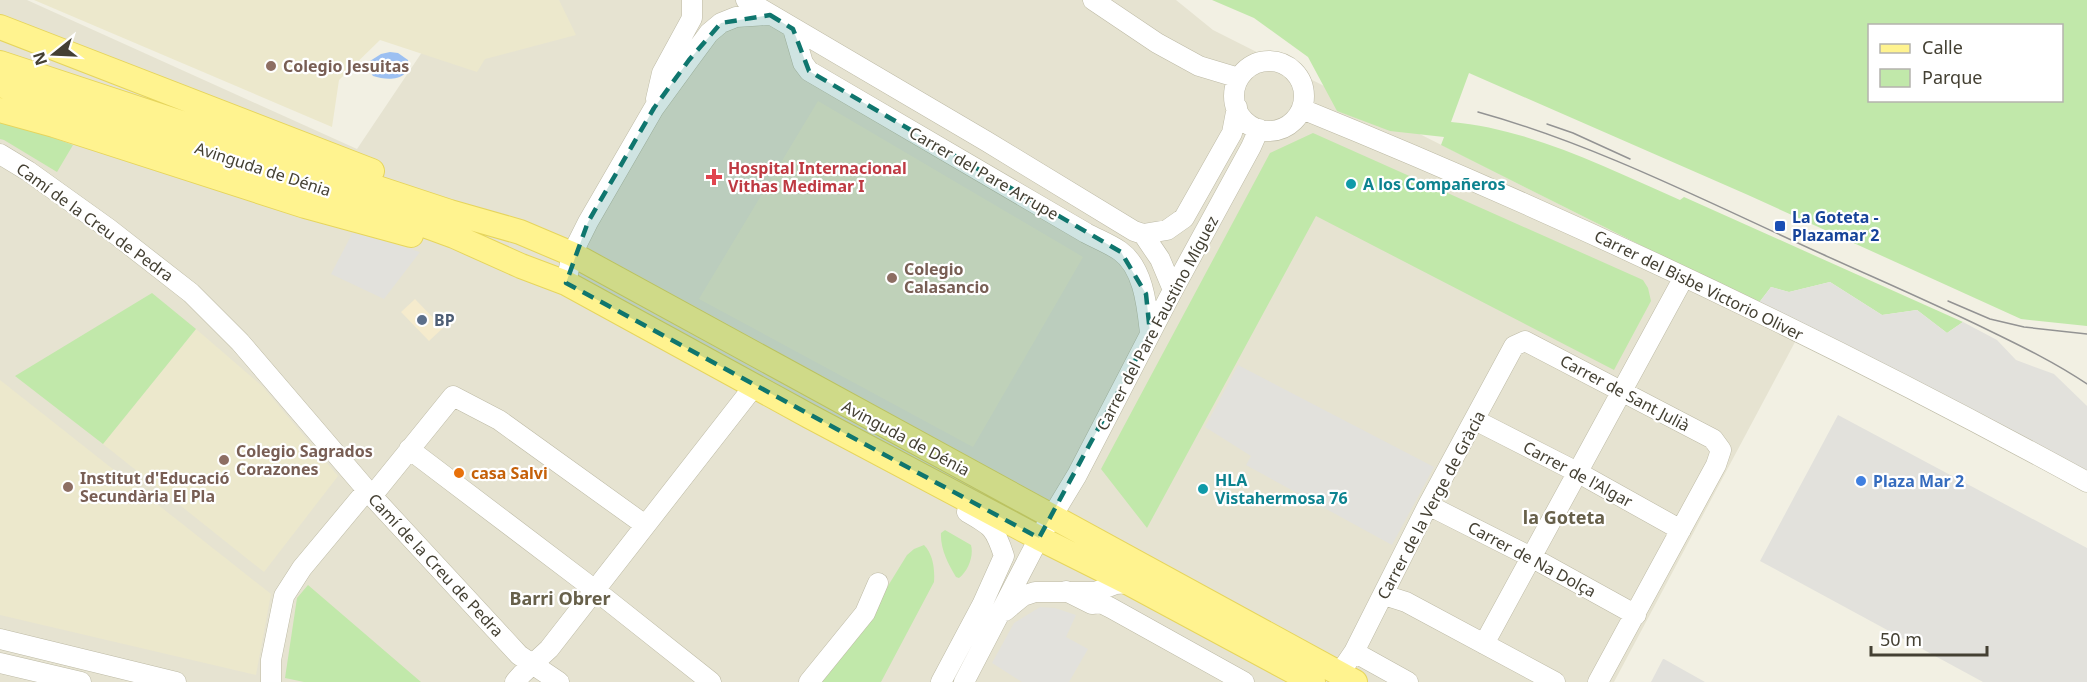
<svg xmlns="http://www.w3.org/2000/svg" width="2087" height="682" viewBox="0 0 2087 682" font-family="'Noto Sans',sans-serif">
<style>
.residential{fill:#e6e3d1}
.commercial{fill:#f5ebcd}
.education{fill:#ece8cc}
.green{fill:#c1e8aa;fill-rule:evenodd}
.parking{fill:#e2e1dc}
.water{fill:#9cc0f2}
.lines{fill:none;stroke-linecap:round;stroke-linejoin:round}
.minor-casing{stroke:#bdbaa5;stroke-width:21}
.major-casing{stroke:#e6d55d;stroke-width:26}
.minor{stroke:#fff;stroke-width:20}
.major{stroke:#fff38f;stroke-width:24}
.tram{stroke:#939393;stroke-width:1.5}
.marked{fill:#0f766e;fill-opacity:0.2;stroke:#0f766e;stroke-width:4.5;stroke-dasharray:12 8;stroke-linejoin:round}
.education-dot{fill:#8d6e63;stroke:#fff;stroke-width:2}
.health-dot{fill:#e0444e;stroke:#fff;stroke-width:2}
.culture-dot{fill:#0f9aa8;stroke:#fff;stroke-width:2}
.transit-dot{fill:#1a4fb4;stroke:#fff;stroke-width:2}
.service-dot{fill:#5c6f8a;stroke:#fff;stroke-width:2}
.food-dot{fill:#e8710a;stroke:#fff;stroke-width:2}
.shop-dot{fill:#3f7fe0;stroke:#fff;stroke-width:2}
.labels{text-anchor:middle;stroke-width:4.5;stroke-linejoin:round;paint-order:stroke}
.education-label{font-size:16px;font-weight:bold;fill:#785e54;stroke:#fff;text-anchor:start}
.health-label{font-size:16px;font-weight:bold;fill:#be3a42;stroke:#fff;text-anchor:start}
.street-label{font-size:16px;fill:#444033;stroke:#fff}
.culture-label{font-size:16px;font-weight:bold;fill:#0d838f;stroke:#fff;text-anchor:start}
.transit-label{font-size:16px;font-weight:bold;fill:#164399;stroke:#fff;text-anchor:start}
.service-label{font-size:16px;font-weight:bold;fill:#4e5e75;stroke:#fff;text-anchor:start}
.food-label{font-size:16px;font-weight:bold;fill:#c56008;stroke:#fff;text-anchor:start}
.shop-label{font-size:16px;font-weight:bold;fill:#366cbe;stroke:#fff;text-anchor:start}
.neighbourhood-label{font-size:18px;font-weight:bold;fill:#67604a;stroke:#fff}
</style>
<rect width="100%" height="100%" fill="#f2f0e3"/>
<path class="residential" d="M0 0H27L357 149 457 0H1176L1213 30 1803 327 1614 682H0Z"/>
<path class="commercial" d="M415 299 443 328 429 341 401 312Z"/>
<path class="education" d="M34 0H559L576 35 485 59 477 72 380 40 339 80 332 127Z
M818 101 1083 257 973 447 699 299Z
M196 329 262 386 338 476 264 572 103 444Z
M0 380 271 594 256 675 0 615Z"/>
<path class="green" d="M1212 0H2087V326L2021 319 1748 195 1469 73 1451 122C1531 129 1607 168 1680 200L1684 197 1963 322 1947 333 1917 310 1882 315 1830 282 1789 292 1771 287 1758 304 1441 145 1444 137 1390 131 1337 111 1308 57 1254 18ZM1870 26H2062V100H1870Z
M0 118 73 145 57 172 4 140 0 139Z
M1313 133 1643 280 1648 288 1651 301 1614 370 1316 216 1147 528 1101 469 1270 153Z
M152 293 196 329 103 444 15 376Z
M945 530 971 545C974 556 968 571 959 578L956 577C948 564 940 548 941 533Z
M924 545C933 554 935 569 934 582L881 682H819L862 628 907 555 914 549Z
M308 585 421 682H304L285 678 297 598Z"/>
<path class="parking" d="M353 232 420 252 384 299 331 274Z
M1830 282 1882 315 1917 310 1947 333 1963 322 1997 340 2016 360 2054 374 2087 406V474L1758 304 1771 287 1789 292Z
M1238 365 1434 467 1392 545 1246 465 1251 456 1205 427Z
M1838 415 2087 548V682H1983L1760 561Z
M1040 607 1055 608 1076 615 1066 637 1088 649 1069 682H1022L992 663 1014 623Z
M1663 659H1664L1705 682H1651Z"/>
<path class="water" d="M390 52 398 53 408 60C411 81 388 81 373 76L369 70 370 61 381 54Z"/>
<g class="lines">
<defs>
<path id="minor" d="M746 0 986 141 1134 231 1143 234 1160 259 1173 290
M1093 0 1157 43 1199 66 1239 78
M793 29 803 63 809 71 1086 233C1097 239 1110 244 1120 251 1144 268 1147 307 1150 333
M1234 96a35 35 0 1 1 70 0a35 35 0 1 1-70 0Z
M656 99 662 73 692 18V0
M1302 109C1570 218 1833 343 2087 482
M0 154 28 171 109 229 191 293 240 342 372 496 519 655 559 682
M1143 234 1167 230 1184 218 1232 133 1237 107
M566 283 572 254 588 222 654 108 689 60 709 33 721 23 736 17 770 15
M1475 420 1577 472 1681 530
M409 449 595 590 711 682
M372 496 453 396 499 420 645 525
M1428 505 1531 557 1636 615
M1066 591 1092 604 1101 603 1111 608 1244 682
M1384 595 1406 602 1555 682
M1005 611 1023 596 1035 592H1095L1116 584 1129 583
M0 639 176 682
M1484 644 1684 277
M1354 652 1408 682
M0 663 81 682
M1339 674 1354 652 1428 505 1514 346 1525 341 1713 439 1721 450 1716 465 1598 682
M271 682V660L284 596 302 568 367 490
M515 682 522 674 549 649 755 385
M809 682 865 613 878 583
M941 682 982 605 1004 556C995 528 992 526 967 512
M964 682 1039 538 1077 475 1173 290 1251 147 1259 129"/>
<path id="major" d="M0 27 372 171
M0 63 450 212 520 232 572 254 1355 682
M0 85 353 199 454 236 521 266 566 283 809 416 1039 538 1129 583 1313 682
M0 110 54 125 305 206 411 235"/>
</defs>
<use href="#minor" class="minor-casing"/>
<use href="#major" class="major-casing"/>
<use href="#minor" class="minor"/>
<use href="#major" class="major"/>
<path class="tram" d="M1478 112C1597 145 1709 203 1822 254 1877 279 1933 303 1988 330 2021 346 2056 363 2087 384
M1547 124 1573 133 1630 159
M1948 301 1990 319 2024 327 2087 334"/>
</g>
<path class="marked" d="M770 15 793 29 809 71 1121 252 1146 294 1150 333 1039 538 566 283 588 222 654 108 689 60 721 23Z"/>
<g class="education-dot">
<circle cx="271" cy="66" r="6"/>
<circle cx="892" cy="278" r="6"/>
<circle cx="224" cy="460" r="6"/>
<circle cx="68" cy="487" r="6"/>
</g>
<path class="health-dot" d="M711 168h6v6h6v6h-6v6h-6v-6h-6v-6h6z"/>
<g class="culture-dot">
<circle cx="1351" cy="184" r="6"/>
<circle cx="1203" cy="489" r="6"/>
</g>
<rect class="transit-dot" x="1774" y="220" width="12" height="12" rx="3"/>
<circle class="service-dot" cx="422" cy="320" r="6"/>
<circle class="food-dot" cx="459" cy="473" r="6"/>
<circle class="shop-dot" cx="1861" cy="481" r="6"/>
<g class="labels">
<g class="education-label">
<text x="283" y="72">Colegio Jesuitas</text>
<text x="904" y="275">Colegio<tspan x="904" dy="18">Calasancio</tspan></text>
<text x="236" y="457">Colegio Sagrados<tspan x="236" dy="18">Corazones</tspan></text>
<text x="80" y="484">Institut d'Educació<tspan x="80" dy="18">Secundària El Pla</tspan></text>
</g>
<g class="health-label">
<text x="728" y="174">Hospital Internacional<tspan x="728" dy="18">Vithas Medimar I</tspan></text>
</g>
<g class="street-label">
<text transform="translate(263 169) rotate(18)" y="6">Avinguda de Dénia</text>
<text transform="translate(984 173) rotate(30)" y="6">Carrer del Pare Arrupe</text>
<text transform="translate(95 222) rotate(36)" y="6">Camí de la Creu de Pedra</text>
<text transform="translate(1699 285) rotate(26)" y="6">Carrer del Bisbe Victorio Oliver</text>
<text transform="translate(1157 323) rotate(-62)" y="6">Carrer del Pare Faustino Míguez</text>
<text transform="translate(1625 393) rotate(28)" y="6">Carrer de Sant Julià</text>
<text transform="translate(906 438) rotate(28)" y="6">Avinguda de Dénia</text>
<text transform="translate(1578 474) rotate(28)" y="6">Carrer de l'Algar</text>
<text transform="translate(1431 505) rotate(-62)" y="6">Carrer de la Verge de Gràcia</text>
<text transform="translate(1532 559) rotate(28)" y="6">Carrer de Na Dolça</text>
<text transform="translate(436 565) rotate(47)" y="6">Camí de la Creu de Pedra</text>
</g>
<g class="culture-label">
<text x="1363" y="190">A los Compañeros</text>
<text x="1215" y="486">HLA<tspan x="1215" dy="18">Vistahermosa 76</tspan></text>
</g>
<g class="transit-label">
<text x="1792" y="223">La Goteta -<tspan x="1792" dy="18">Plazamar 2</tspan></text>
</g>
<g class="service-label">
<text x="434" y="326">BP</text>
</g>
<g class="food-label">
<text x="471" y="479">casa Salvi</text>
</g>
<g class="shop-label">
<text x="1873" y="487">Plaza Mar 2</text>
</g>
<g class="neighbourhood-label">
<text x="1564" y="524">la Goteta</text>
<text x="560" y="605">Barri Obrer</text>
</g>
</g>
<rect x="1868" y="24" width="195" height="78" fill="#ffffff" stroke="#b4b3ad" stroke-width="1.5"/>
<rect x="1880" y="44" width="30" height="9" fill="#fff38f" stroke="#b4b3ad" stroke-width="1.5"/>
<text x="1922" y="54" font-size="18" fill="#444033">Calle</text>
<rect x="1880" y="69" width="30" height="18" fill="#c1e8aa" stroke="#b4b3ad" stroke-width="1.5"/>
<text x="1922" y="84" font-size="18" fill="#444033">Parque</text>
<g transform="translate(54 54) rotate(252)" stroke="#ffffff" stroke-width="4.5" paint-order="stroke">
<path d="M0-4.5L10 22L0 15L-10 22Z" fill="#444033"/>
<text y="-9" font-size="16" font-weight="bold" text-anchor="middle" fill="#444033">N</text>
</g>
<path d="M1871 646v9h116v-9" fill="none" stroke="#444033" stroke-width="3"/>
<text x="1880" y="646" font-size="18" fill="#444033" stroke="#ffffff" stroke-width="4.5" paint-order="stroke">50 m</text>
</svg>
